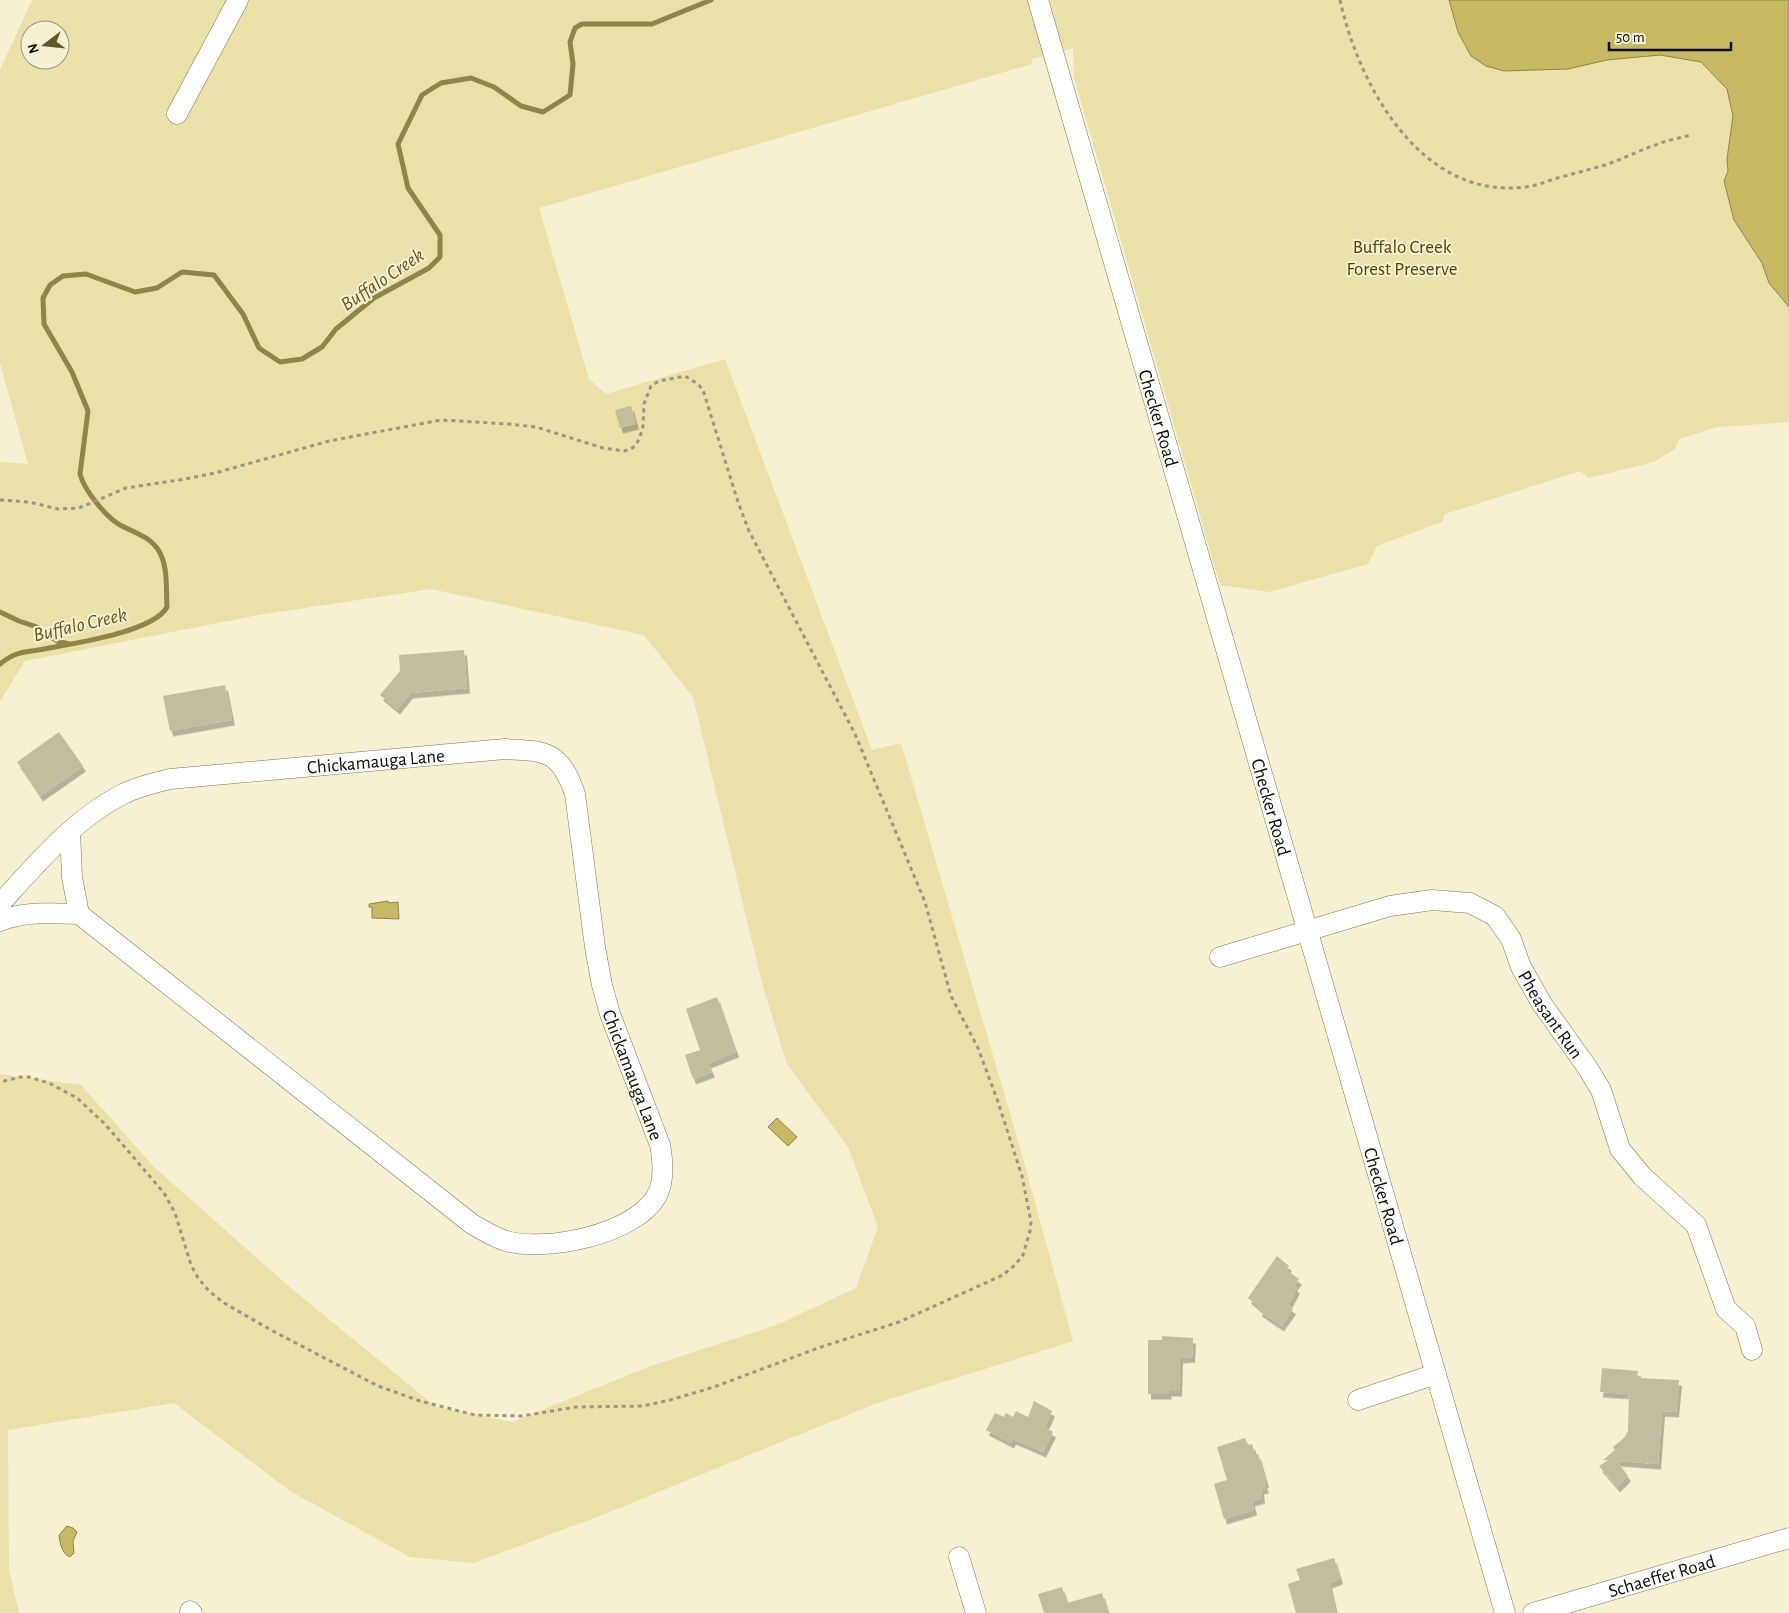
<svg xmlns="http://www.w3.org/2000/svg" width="1789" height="1613" viewBox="0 0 1789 1613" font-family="'Alegreya Sans',sans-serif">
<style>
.green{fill:#e9e1a7;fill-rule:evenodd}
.water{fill:#c6b964;stroke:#8f8547}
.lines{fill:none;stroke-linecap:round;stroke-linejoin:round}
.stream{stroke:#8f8547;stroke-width:5}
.building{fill:#c1bd9f;filter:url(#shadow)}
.minor-casing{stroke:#7c785c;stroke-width:21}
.path{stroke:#9a9780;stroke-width:3;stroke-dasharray:4 4;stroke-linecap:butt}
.minor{stroke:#fff;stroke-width:20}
.labels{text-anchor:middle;stroke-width:4;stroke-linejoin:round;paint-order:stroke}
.park-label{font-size:19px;fill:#504700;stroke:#f5f1d2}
.street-label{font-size:19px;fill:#0e0d04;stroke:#f5f1d2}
.water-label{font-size:20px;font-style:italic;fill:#625919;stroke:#f5f1d2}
</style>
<defs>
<filter id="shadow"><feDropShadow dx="3" dy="5.5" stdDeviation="0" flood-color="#0004"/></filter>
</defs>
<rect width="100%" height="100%" fill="#f5f1d2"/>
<path class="green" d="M32 0H1789V422L1717 427 1679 439 1675 449 1654 462 1589 478 1580 471 1445 514 1442 522 1377 546 1368 564 1269 592 1220 585 1074 77 1073 48 1032 59V64L539 208 589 379 606 394 725 359 872 750 901 743 1019 1144 1073 1341 877 1403 597 1517 474 1563 410 1557 290 1491 174 1403 8 1430 9 1571 19 1613H0V1074L81 1085 154 1167 292 1289 436 1407 513 1422 648 1367 779 1324 856 1288 878 1227 848 1147 787 1064 763 987 693 697 644 635 431 589 258 615 25 661 0 701V462L28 464 0 363V70ZM30 30H60V60H30Z"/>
<path class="water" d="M1449 0H1789V307L1769 283 1762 263 1734 220 1724 181 1728 171 1727 159 1733 116 1727 89 1701 62 1660 55 1607 60 1568 69 1504 71 1486 66 1471 56 1458 32Z
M388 901 389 903 398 902 399 919 372 918V907H369V904Z
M777 1118 797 1137 788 1146 768 1127Z
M67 1526 73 1528 77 1532 73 1541 74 1553 70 1557C62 1554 60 1544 59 1535Z"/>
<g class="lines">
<path class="stream" d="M0 612 19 621 37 627 57 641 69 644
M0 664C5 660 11 656 17 654 25 651 35 651 44 649 71 644 154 632 167 607 166 590 168 568 160 553 152 537 135 533 120 525 106 517 84 490 80 474L88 411 72 372 44 324 43 298 50 285 63 276 86 274 135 292 157 288 182 272 214 275 243 314 259 348 280 362 302 359 322 347 336 329 374 298 429 268 440 257V235L408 188 398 144 422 95 441 83 471 78 494 87 521 106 543 112 570 95 573 64 570 42 575 28 582 24H652L711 0"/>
</g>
<path class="building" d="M631 406 636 424 620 428 615 410Z
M464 650 467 688 410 693 397 709 380 695 400 671 399 655Z
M225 685 232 720 170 731 163 696Z
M59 732 83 766 40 796 17 762Z
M717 997 736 1052 708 1063 712 1072 693 1079 685 1055 700 1050 686 1009Z
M1277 1256 1289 1266 1286 1270 1299 1279 1294 1286 1297 1288 1288 1305 1293 1309 1281 1326 1259 1311 1260 1308 1248 1298Z
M1162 1336 1193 1338 1192 1357 1180 1358 1179 1391H1168L1169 1394H1148V1340H1162Z
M1602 1368 1638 1371 1637 1378 1679 1380 1676 1412 1662 1411 1658 1464 1617 1461 1628 1476 1617 1487 1599 1466 1608 1460H1603L1615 1450 1613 1447 1624 1438 1628 1431 1629 1394 1600 1392Z
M1034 1401 1052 1411 1045 1427 1053 1432 1043 1452 1013 1439 1011 1443 986 1430 995 1413 1004 1417 1006 1413 1013 1417 1016 1411 1028 1417Z
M1245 1438 1248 1445 1252 1444 1255 1454H1258L1266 1482 1264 1483 1266 1488 1261 1489 1262 1498 1252 1501 1254 1510 1224 1519 1214 1484 1227 1480 1217 1447Z
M1334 1558 1340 1579 1329 1583 1336 1613H1296L1288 1584 1300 1580 1296 1569Z
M1062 1587 1067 1603 1102 1593 1108 1613H1044L1038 1594Z"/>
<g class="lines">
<defs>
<g id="minor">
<path id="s1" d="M1038 0 1505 1613"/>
<path d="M177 114 238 0"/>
<path d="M70 831 72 877 79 914"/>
<path id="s2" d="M0 904C36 864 74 819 123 794 137 787 154 783 170 779L505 749C547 751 560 751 575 794L595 947 602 985 610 1014 660 1145C663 1161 665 1182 656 1197 633 1235 546 1252 506 1241 493 1237 483 1230 472 1224L79 914C52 913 26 911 0 921"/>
<path id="s3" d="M1220 957 1390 906 1432 900 1470 903 1495 916 1511 939 1521 967 1542 1004 1587 1067 1601 1090 1620 1149 1642 1176 1696 1225 1726 1309 1745 1326 1752 1350"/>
<path d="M1358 1400 1436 1374"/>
<path d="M959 1557 976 1613"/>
<path d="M190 1611 192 1613"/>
<path id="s4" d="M1533 1613 1789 1538"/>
</g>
</defs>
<use href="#minor" class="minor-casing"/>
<path class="path" d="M1340 0C1359 86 1421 200 1525 187 1537 186 1549 180 1561 177 1576 173 1591 169 1605 165 1623 159 1640 150 1658 144 1668 140 1680 138 1691 135
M0 500 29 502 58 509 79 508 126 488 185 479 215 473 329 441 441 420 508 424 536 427 603 448 624 451 631 449 636 445 640 437 643 426 644 404 651 386 659 381 685 376 698 384 703 390 738 502 749 531 855 734 925 902 951 996 978 1048 997 1099 1022 1176 1031 1222 1030 1231 1023 1255 1015 1265 1003 1275 899 1322 818 1348 714 1387 670 1400 643 1406 576 1407 522 1416 475 1415 420 1401 378 1386 271 1330 224 1303 209 1291 198 1278 191 1265 175 1213 164 1193 105 1124 77 1098 49 1083 29 1077H21L0 1082"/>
<use href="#minor" class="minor"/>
</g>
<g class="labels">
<g class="park-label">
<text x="1402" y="253">Buffalo Creek<tspan x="1402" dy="22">Forest Preserve</tspan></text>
</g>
<g class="street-label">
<text dy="7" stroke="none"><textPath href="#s1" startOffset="435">Checker Road</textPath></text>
<text dy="7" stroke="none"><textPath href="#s2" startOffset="422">Chickamauga Lane</textPath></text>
<text dy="7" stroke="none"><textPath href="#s1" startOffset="840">Checker Road</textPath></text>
<text dy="7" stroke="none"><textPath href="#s3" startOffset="400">Pheasant Run</textPath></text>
<text dy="7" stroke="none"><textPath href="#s2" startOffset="932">Chickamauga Lane</textPath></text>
<text dy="7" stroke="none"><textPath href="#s1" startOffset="1245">Checker Road</textPath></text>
<text dy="7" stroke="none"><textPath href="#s4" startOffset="134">Schaeffer Road</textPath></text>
</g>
<g class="water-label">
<text transform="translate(382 279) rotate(-34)" y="7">Buffalo Creek</text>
<text transform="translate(80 624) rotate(-13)" y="7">Buffalo Creek</text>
</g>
</g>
<g transform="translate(45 45) rotate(254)"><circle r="24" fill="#f5f1d2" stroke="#999680"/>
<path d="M0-4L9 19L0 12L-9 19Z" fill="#615925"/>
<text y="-8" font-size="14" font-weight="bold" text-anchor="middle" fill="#0e0d04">N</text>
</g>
<path d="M1609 42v8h122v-8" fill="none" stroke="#0e0d04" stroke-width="2.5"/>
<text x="1616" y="42" font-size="15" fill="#0e0d04" stroke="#f5f1d2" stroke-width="4" paint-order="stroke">50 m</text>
</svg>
